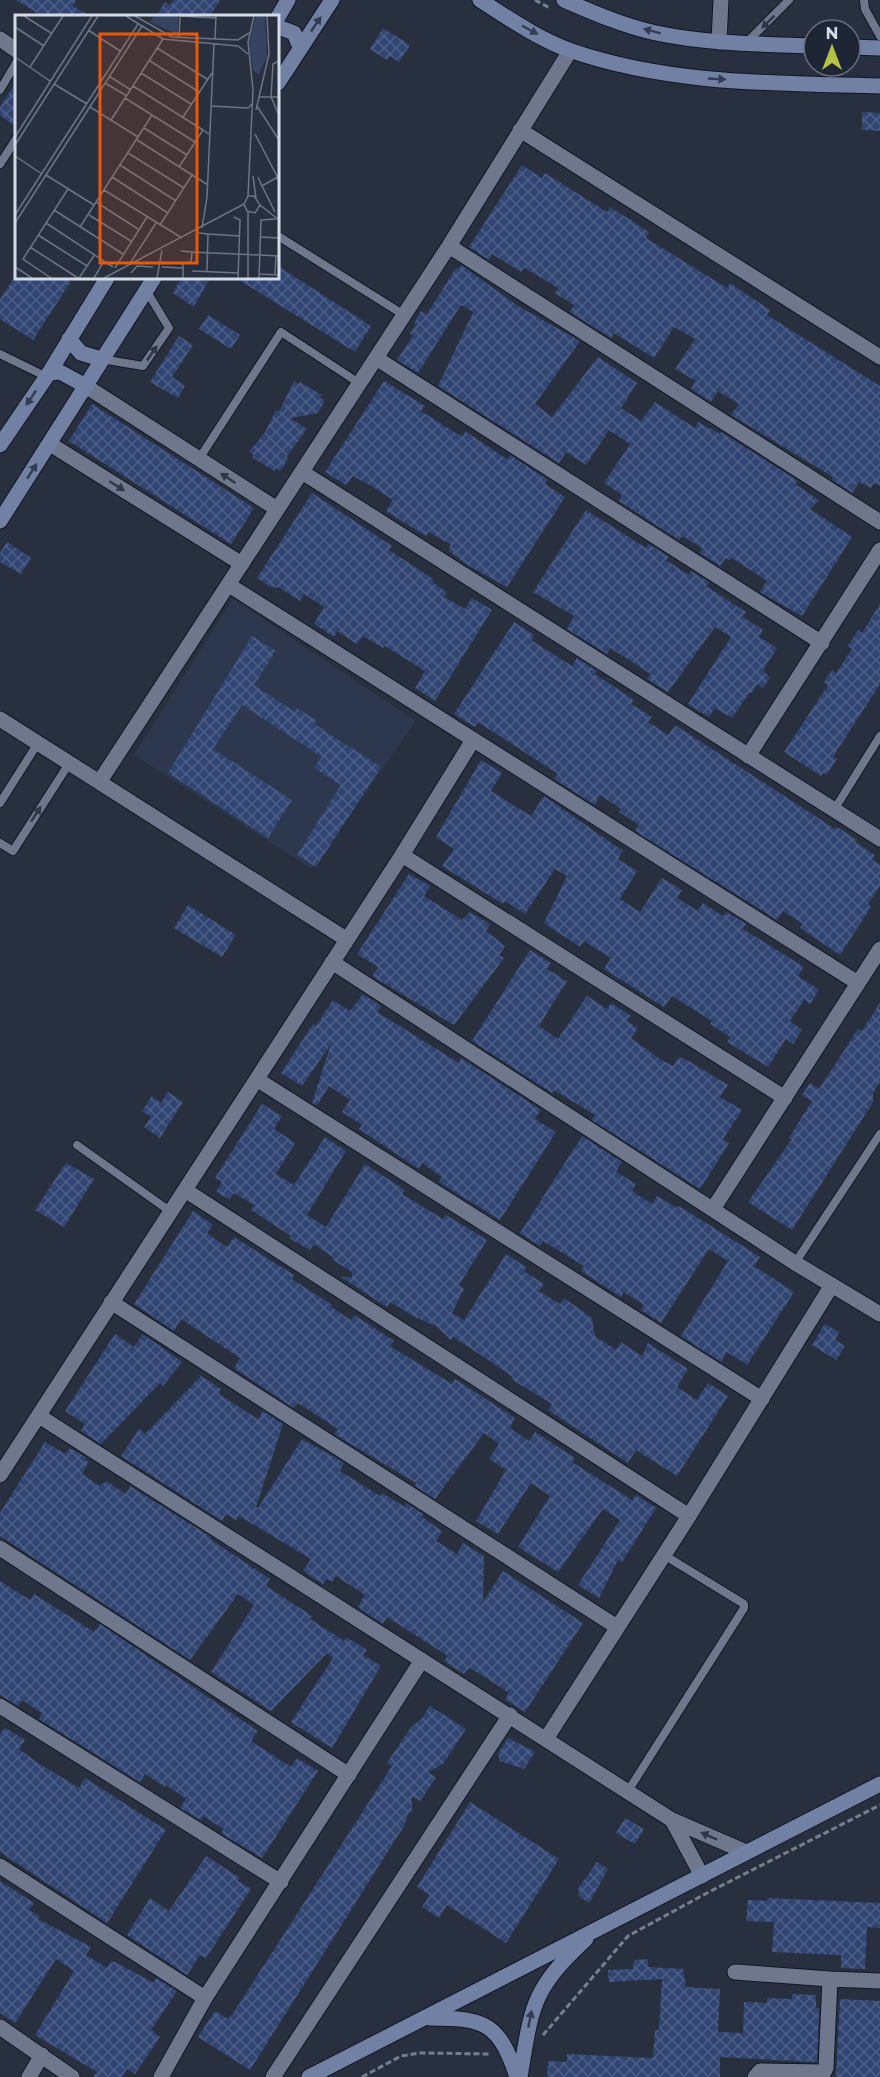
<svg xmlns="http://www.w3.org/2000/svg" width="880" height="2077" viewBox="0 0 880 2077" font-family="Montserrat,sans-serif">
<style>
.built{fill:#2d384f}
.building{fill:url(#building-cross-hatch)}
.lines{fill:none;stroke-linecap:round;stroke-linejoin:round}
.lane-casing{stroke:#101727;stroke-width:10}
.street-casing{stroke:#101727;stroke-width:17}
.secondary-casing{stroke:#101727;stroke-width:17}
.path{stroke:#777e8c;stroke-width:3;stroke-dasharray:6 3;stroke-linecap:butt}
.lane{stroke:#6e778b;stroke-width:8}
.street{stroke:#6e778b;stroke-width:15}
.secondary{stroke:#7180a3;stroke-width:15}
.oneway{fill:#2e3647}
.oneway2{fill:#333c51}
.inset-road{fill:none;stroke:#6d7482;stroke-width:1.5}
.view{fill:#e8590c;fill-opacity:0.15;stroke:#e8590c;stroke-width:3}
.inset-edge{fill:none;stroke:#d4dae5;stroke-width:3}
</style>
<defs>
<pattern id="building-cross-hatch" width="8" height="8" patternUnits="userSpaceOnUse" patternTransform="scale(1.5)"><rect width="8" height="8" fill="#314573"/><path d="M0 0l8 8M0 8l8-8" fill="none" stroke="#4e5f87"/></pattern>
</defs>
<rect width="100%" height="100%" fill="#283040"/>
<path class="built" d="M233 599 416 721 312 869 134 755Z"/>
<path class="building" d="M16 0H76L73 6 90 16H42Z
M174 0H220L210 16H156L165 2 170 5Z
M383 28 410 45 399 62 390 56 387 60 370 49Z
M16 82V127L0 115V107Z
M862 112 880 113V131L862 130Z
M522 165 542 178 545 173 607 212 610 207 629 219 649 232 646 238 727 288 730 283 770 310 767 315 880 386V486L874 483 871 488 859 482 852 493 832 480 833 477 731 415 739 404 718 391 711 402 691 389 696 381 675 369 695 339 674 327 654 358 614 333 611 338 570 312 574 305 555 293 558 288 537 275 524 268 521 272 492 254 489 260 469 247Z
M461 265 518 306 580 341 535 404 552 417 598 357 637 383 621 408 641 421 655 402 695 428 698 422 720 434 721 432 798 481 795 484 819 500 810 509 852 537 802 616 760 592 767 581 732 558 729 560 726 558 720 566 700 553 702 548 682 536 679 540 619 501 622 495 604 483 630 444 609 430 586 465 566 452 559 463 438 386 473 312 461 305 418 373 397 360 413 336 410 333 416 325 414 323 421 311 427 314 456 268 459 269Z
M278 266 371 326 355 352 236 278H278Z
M14 278H73L33 340 0 319V299Z
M181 278H210L194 307 173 293Z
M208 315 240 335 231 349 199 329Z
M179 336 193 345 172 377 185 386 178 398 150 382Z
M294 381 299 384 300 382 322 395 320 398 325 401 318 413 290 418 307 429 287 456 288 460 280 471 276 468 274 471 252 457 254 455 249 452 265 432 276 410 279 412Z
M384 381 425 406 421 411 462 437 465 431 508 460 510 455 548 480 545 484 565 497 507 587 466 564 449 551 450 544 429 532 426 536 386 511 393 500 373 487 353 476 346 485 325 472Z
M92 404 254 508 231 544 69 441Z
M312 493 392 546 389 550 433 579V583L447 592 444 597 465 609 472 598 492 610 435 701 415 688 425 671 385 646 383 648 363 636 357 644 337 631 334 637 314 624 324 607 304 594 300 601 280 588 271 587 257 578Z
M586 510 646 548 649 544 669 557 666 560 689 575 691 571 709 582 706 586 746 612 743 617 763 630 759 637 777 648 763 670 770 678 763 688 757 684 752 693 750 692 732 718 715 708 709 717 688 704 731 637 715 627 668 692 647 679 651 674 610 648 607 654 567 629 574 616 533 592Z
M7 542 31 558 21 574 0 562V553Z
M880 604V684L833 757 837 759 826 775 823 773 821 776 784 752 828 685 824 682 832 670 836 673 852 649 848 646 858 630 862 633Z
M514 622 534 635 531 640 572 666 577 658 597 671 595 674 634 700 631 704 652 717 648 722 668 735 675 725 835 829 837 827 857 840 855 842 875 855 872 860 880 865V886L868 904 871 907 840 955 800 928 803 924 783 911 777 920 635 831 639 825 619 812 621 809 600 795 595 805 554 779 558 774 478 722 475 727 454 714Z
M252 636 276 651 254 685 295 712 297 708 316 720 314 724 381 767 316 867 297 855 341 785 314 768 322 757 242 705 213 749 292 800 268 838 168 773Z
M481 760 502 773 491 791 513 805 531 816 544 796 623 851 618 859 637 871 620 899 640 912 662 878 682 890 677 898 698 911 703 903 723 916 727 912 746 924 743 929 804 967 798 976 819 990 810 1004 804 1000 790 1021 802 1030 793 1044 786 1039 768 1067 727 1042 730 1037 710 1024 712 1021 672 996 664 1007 604 969 611 958 584 941 580 947 544 923 567 876 555 869 525 914 505 901 503 904 442 866 454 849 436 837Z
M409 874 430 886 424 896 462 920 470 912 490 924 486 931 505 946 499 955 504 958 454 1025 372 976 378 967 357 954Z
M188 905 236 935 222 957 174 928Z
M530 950 551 963 547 969 567 981 539 1026 558 1039 587 996 607 1009 611 1003 631 1016 627 1021 638 1028 631 1038 660 1059 673 1066 679 1057 687 1060 728 1085 720 1097 742 1110 723 1139 729 1143 700 1189 592 1120 595 1115 554 1090 552 1093 472 1041Z
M363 994 381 1006 377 1012 459 1063 461 1058 541 1110 535 1119 556 1132 500 1220 439 1182 442 1177 422 1163 419 1169 359 1129 362 1125 342 1112 350 1100 329 1086 317 1106 312 1103 331 1044 302 1086 281 1073 313 1024 316 1026 333 1000 350 1011Z
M880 1003V1082L873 1093V1102L792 1230 748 1202 792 1139 789 1138 812 1101 802 1095 810 1083 819 1089 858 1029 862 1031Z
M168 1092 183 1102 160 1138 144 1127 151 1117 142 1111 152 1096 161 1103Z
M262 1104 282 1116 274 1129 295 1143 276 1174 294 1185 325 1137 346 1151 307 1215 326 1227 365 1164 405 1190 402 1194 443 1219 446 1215 487 1240 459 1285 464 1289 452 1313 464 1320 506 1254 526 1267 524 1271 544 1284 539 1291 560 1304 564 1298 592 1318 595 1336 616 1350 621 1342 642 1356 648 1343 688 1369 677 1387 697 1400 708 1383 728 1396 677 1476 636 1450 628 1463 548 1410 552 1404 511 1379 513 1377 473 1350 453 1337 451 1340 436 1326 415 1317 390 1302 387 1307 341 1277H352V1272L333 1260 334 1258 314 1244 310 1250 289 1238 291 1236 251 1210 254 1205 234 1193 229 1199 216 1192 222 1182 215 1178Z
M582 1136 622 1162 616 1172 636 1184 632 1191 652 1204 657 1196 677 1208 679 1206 760 1257 754 1266 794 1292 747 1365 727 1352 721 1362 681 1336 728 1261 709 1249 661 1323 641 1310 644 1305 624 1292 621 1297 581 1271 584 1266 543 1241 540 1246 520 1233Z
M66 1163 94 1179 64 1227 35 1210Z
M193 1211 213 1225 207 1233 227 1247 234 1237 294 1275 292 1279 332 1305 331 1307 351 1320 354 1315 394 1341 390 1346 452 1384 455 1379 515 1418 510 1428 529 1441 535 1432 575 1458 572 1462 613 1488 632 1500 636 1495 656 1508 622 1562 618 1560 599 1598 578 1585 620 1520 603 1509 558 1572 518 1547 550 1496 531 1483 498 1534 476 1521 506 1470 489 1459 499 1444 484 1433 435 1499 415 1486 416 1483 334 1434 338 1429 298 1403 294 1408 289 1405 234 1368 240 1358 181 1319 174 1331 134 1304Z
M825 1324 839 1332 835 1340 845 1346 836 1360 812 1345Z
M115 1334 134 1347 143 1334 182 1362 163 1386 160 1383 101 1444 81 1431 85 1424 65 1411Z
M201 1376 221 1389 219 1394 258 1419 263 1411 283 1424 256 1507 258 1508 302 1439 344 1463 340 1471 380 1496 382 1493 405 1507 406 1503 423 1514 422 1517 442 1531 436 1541 457 1554 463 1543 484 1556 483 1602 503 1571 583 1623 525 1712 505 1699 509 1693 485 1677 469 1668 464 1674 444 1661 448 1656 387 1617 383 1624 363 1611 358 1606 365 1595 336 1576 332 1582 327 1579 323 1584 303 1571 311 1559 239 1516 236 1520 226 1514 222 1521 121 1456 139 1429 145 1434Z
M45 1442 65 1454 70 1448 87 1458 85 1460 89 1462 82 1474 100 1486 106 1481 126 1494 130 1486 211 1537 210 1539 270 1579 266 1586 312 1616 310 1619 344 1641 346 1637 367 1650 363 1655 381 1666 332 1748 291 1722 333 1658 327 1653 271 1711 211 1672 254 1605 238 1594 190 1660 0 1536V1513Z
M0 1581 30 1600 34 1594 94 1632 100 1624 258 1731 251 1741 291 1767 297 1758 318 1771 262 1858 221 1833 224 1829 203 1816 201 1820 180 1808 186 1799 166 1785 165 1787 145 1774 140 1782 39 1719 42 1713 22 1700 18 1706 0 1695Z
M430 1706 466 1729 443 1764 428 1772 436 1778 420 1801 412 1797V1813L409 1812 404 1826 250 2070 198 2037 215 2011 228 2019 234 2012 392 1766 387 1763 411 1727 422 1718Z
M5 1728 25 1740 19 1749 38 1763 79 1788 85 1778 166 1830 107 1923 0 1852V1734Z
M508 1738 535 1752 524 1769 500 1761 498 1754Z
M470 1802 559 1859 506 1943 447 1905 439 1918 422 1907 430 1895 417 1887Z
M625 1818 644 1829 635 1844 616 1833Z
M206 1856 240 1878 238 1881 251 1889 206 1958 200 1955 187 1975 127 1935 150 1898 169 1911Z
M597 1862 608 1869 589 1903 578 1896 580 1892 577 1890Z
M0 1881 34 1903 29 1910 39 1916 38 1919 91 1947 86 1955 107 1968 110 1962H115L154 1983 156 1978 177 1991 151 2030 160 2037 135 2074 127 2069 122 2077H93L97 2072 35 2035 74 1971 56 1959 15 2023 0 2013Z
M767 1898 880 1903V1928L867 1927 865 1969 841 1968V1955L772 1952 774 1922 746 1921 748 1900 767 1901Z
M648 1959V1967L683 1969 686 1987 720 1989 718 2032 743 2033 744 2002 767 2003V1998L792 1999V1994L816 1995V2008H819L817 2062 720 2057V2077H547L548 2061 567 2062V2054L653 2058 655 2030H659L662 1979 609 1982 608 1970 633 1969 634 1960Z
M840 1999 880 2001V2077H836Z"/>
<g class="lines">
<defs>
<path id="lane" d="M864 0 865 9 880 36
M746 43 789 0
M0 90 16 63
M0 164 16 139
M278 236 404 315
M0 354 45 376
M101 359 143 366 169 328 146 290
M199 459 281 332 359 383
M0 803 38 743
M834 810 880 736
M0 843 13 851 70 762
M77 1145 171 1212
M795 1263 880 1134
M628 1791 744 1608V1604L664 1555"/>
<path id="street" d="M0 39 16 50
M719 42 721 0
M520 130 880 357
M449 246 880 522
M376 358 822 643
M84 385 277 509
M50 444 242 564
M302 472 880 839
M229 585 858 983
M0 719 346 939
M748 756 880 550
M100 781 449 246 570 51
M402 855 785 1098
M332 962 795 1263 880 1314
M258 1080 762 1399
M185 1190 689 1516
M713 1209 880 949
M111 1302 617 1627
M39 1416 672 1820 746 1852
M0 1475 402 855 473 740
M0 1548 349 1775
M0 1706 281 1882
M546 1739 689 1516 832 1285
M672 1820 702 1876
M0 1866 205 1998
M735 1972 830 1979 826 2068 824 2072 760 2071 755 2077
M830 1979 880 1981
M0 2027 72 2077
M29 2077 42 2055
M161 2077 205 1998 422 1660
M273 2077 510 1715"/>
<path id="secondary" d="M480 0C508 18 540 40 572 51 671 85 777 83 880 86
M564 0C594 13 624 26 656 33 708 44 762 44 814 46
M278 17 288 0
M278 27 294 33 300 47
M850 47 880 48
M278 83 332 0
M69 339 81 353 101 359
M49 373 60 372 84 385
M0 445 49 373 107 278
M0 521 154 278
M430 2018C485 2018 499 2023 517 2077
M309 2077 880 1784
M520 2077C532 2006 531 1990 586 1939"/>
</defs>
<use href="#lane" class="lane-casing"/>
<use href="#street" class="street-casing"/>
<use href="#secondary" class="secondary-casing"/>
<path class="path" d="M535 0 550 8
M543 2035 628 1936 707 1893 880 1805
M362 2077 401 2056 420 2053 491 2054"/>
<use href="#lane" class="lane"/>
<use href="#street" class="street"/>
<use href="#secondary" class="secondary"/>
</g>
<defs><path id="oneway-solid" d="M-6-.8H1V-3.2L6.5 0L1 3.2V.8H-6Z" transform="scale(1.5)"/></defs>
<g class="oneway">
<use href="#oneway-solid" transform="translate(768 22) rotate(135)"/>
<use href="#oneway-solid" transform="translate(152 353) rotate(-56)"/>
<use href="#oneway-solid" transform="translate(228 478) rotate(-147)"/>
<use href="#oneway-solid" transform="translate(117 486) rotate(32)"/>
<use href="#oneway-solid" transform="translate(36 814) rotate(-57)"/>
<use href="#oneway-solid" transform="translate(709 1836) rotate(-156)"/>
</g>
<g class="oneway2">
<use href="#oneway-solid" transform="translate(316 24) rotate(-56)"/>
<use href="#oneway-solid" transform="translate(530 30) rotate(28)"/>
<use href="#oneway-solid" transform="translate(652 31) rotate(-165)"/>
<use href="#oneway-solid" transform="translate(717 79) rotate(3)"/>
<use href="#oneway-solid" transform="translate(31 398) rotate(124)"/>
<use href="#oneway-solid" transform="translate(32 471) rotate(-57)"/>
<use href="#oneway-solid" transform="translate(530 2019) rotate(-79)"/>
</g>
<g transform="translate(15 15)">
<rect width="264" height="264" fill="#283040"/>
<path d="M139 1H163V20L135 7ZM241 1H250L252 42 244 59 238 56 234 28Z" fill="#374461"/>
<path class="inset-road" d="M9 1 36 18M111 1 148 24 223 31 233 39M120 1 157 22 223 25 234 18M165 1 201 3M0 12 29 31M73 15 105 36M164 23 165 2M200 24 201 1M142 33 192 64M0 42 35 66M135 46 184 77M264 46 258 49 256 82 264 100M15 52 48 1M126 58 176 89M94 61 116 75M90 68 112 81M39 69 72 89M118 71 188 115M244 82H264M110 83 180 127M196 91 233 93 237 89M242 91 264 125M75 92 123 122M241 95 254 39 252 1M168 102 197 58M96 105 148 24M129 113 172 140M240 119 264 165M0 122 77 1M122 125 193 170M0 130 83 1M113 138 169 173M0 141 27 159M105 150 161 186M164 152 188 115 194 119M31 160 79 190M238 161 241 183M97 162 153 198M243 162 247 171 263 162M247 171 260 197M89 175 167 223M233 181H239L245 190 240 198 232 196 229 189 233 181 238 75 233 27 239 1M81 187 123 214M245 190 264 205M39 195 108 239M0 200 123 9M74 200 116 226M219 202 225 205 223 263M0 208 127 11M31 208 98 252M145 210 177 160M65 212 137 100M187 213 192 182 199 29M184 218 193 219 192 256M193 219 225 221M23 220 72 251M246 222 264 223M15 232 63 263M166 236 177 237 176 247 168 248V263M177 237 264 241M114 250 141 208M0 252 17 263M147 252 168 253M100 253 132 202M177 256 223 258M116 258 122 251 138 252M244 259 264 260M260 259 261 241M36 263 8 244 53 174M64 263 80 239M79 263 89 246M89 263 229 189M142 263 147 235M233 263V197M244 263 246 205 261 204"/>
<path class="view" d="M85 19H182V248H85Z"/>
<rect width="264" height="264" class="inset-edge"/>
</g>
<g transform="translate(832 48)"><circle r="28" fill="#1e2636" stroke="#676e7c" stroke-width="1.5"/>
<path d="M0-4.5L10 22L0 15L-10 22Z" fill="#b5c24a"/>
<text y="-9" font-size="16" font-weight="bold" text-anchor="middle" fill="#d4dae5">N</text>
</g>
</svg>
